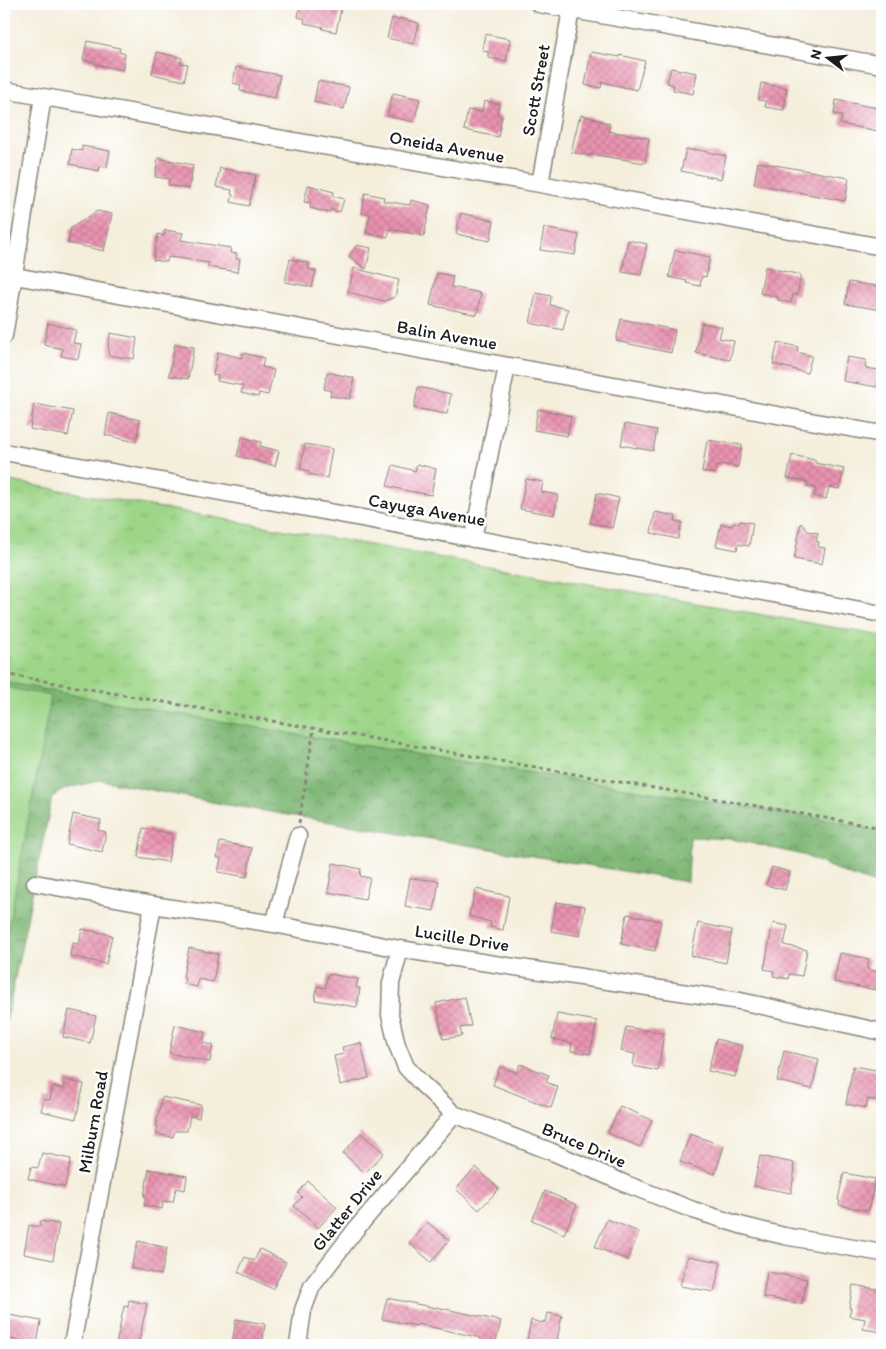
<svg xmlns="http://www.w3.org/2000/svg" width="886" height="1349" viewBox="0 0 886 1349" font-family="Itim,sans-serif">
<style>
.grass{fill:url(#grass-tufts);stroke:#5d7952}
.forest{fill:url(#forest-crowns);stroke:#4d6a48}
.green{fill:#9ed689;stroke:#5d7952}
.building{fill:url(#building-cross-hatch)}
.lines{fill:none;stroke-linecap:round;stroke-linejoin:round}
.street-casing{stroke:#88857c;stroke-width:19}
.path{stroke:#88857c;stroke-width:3;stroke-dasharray:4 4;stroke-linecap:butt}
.street{stroke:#fff;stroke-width:16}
.labels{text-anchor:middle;stroke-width:5;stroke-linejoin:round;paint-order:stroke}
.street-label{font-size:18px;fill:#1c1c1c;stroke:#fff}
</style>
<defs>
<pattern id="grass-tufts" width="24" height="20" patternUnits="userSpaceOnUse" patternTransform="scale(1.25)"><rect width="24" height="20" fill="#9ed689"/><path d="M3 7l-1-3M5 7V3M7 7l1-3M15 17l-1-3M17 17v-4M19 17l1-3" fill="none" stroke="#88b776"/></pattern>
<pattern id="forest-crowns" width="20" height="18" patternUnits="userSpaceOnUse" patternTransform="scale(1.25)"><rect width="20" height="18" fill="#7eb775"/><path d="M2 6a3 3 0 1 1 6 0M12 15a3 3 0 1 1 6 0" fill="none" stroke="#66945f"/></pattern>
<pattern id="building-cross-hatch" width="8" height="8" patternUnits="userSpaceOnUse" patternTransform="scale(1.25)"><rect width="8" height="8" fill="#e993b0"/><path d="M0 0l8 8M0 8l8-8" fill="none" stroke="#c77e97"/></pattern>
</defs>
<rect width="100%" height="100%" fill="#fff"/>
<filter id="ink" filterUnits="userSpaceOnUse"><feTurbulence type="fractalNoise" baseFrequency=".02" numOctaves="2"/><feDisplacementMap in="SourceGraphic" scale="10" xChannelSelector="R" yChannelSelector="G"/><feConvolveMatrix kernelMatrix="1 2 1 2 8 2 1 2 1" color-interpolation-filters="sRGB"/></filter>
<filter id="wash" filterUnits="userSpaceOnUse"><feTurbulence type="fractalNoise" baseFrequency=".0096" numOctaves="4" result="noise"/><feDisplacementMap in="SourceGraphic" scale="20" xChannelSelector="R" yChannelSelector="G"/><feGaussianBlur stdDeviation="1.12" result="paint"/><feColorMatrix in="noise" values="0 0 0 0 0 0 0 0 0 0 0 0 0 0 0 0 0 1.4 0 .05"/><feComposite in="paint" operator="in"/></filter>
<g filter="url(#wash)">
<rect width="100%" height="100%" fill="#f4eedb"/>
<path class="grass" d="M4 480 882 636V844L4 684Z"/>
<path class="forest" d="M4 682C281 735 560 777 839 822L882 832V886L849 875 803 855 732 839 690 837 688 882 217 803 101 780 65 789 52 797 4 1032Z"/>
<path class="green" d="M4 687 51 696 4 951Z"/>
<g id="blocks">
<path class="building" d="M300 4H316L341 9 336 32 322 29 323 27 304 23 305 19 298 17Z
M392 18 399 20V18L419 23 414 44 387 38Z
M485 34 510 39 506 61 488 58V52L482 50Z
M87 41 120 48 119 52 125 54 122 70 95 64V62L83 60Z
M157 52 182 58 180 63 188 64 184 81 152 74Z
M591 52 620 57V55L645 61 637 90 602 82 601 88 585 85Z
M236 67 280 75 275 98 240 91 241 85 233 83Z
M671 68 697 73 693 94 673 90 674 85 667 83Z
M318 81 349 87 344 109 314 102Z
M761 83 787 88 784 110 765 107 766 101 758 100Z
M393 93 420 99 414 122 387 116Z
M836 100 882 109 878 131 840 124 842 116 834 114Z
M484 101 499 104 497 115 502 116 498 137 464 130 468 110 482 112Z
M581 115 599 120 610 124 608 131 649 138 645 163 590 154V156L571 152 579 119 580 120Z
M82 146 110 151 107 167 100 166 99 171 79 167V166L70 164 72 149 82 151Z
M686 149 694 151V149L726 156 721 179 681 171Z
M158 158 193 165 189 189 168 185 169 179 155 177Z
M758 162 849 178 845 201 754 184Z
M220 168 256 175 249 206 231 202 233 195 231 194 232 190 216 187Z
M308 185 334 192 333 196 344 199 340 212 330 210 329 213 310 208 311 203 304 202Z
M365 193 384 197 383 201 410 205 411 200 430 205 424 236 390 229 388 237 366 233 370 214 362 213Z
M97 211 112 214 104 251 68 243 71 228Z
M461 213 494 221 490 241 456 234Z
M544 228 579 235 575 255 540 250Z
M165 230 183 233 181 240 231 248 230 253 237 254 236 259H240L238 272 208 267 209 263 178 258 168 257 167 262 153 260 158 234 164 236Z
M628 240 647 244 641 275 622 272Z
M357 245 371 248 366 269 349 256Z
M675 250 710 257 706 277 702 276 700 286 686 283 687 281 669 277Z
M290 259 309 263 308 269 316 271 312 287 285 282Z
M765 267 801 275 797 295 793 294 791 303 778 300V297L760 293Z
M354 268 399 280 395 297 384 301 348 292Z
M437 273 453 276 451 287 481 293 477 315 430 305Z
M849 282 882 287V310L845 304Z
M536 293 551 296 550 305 568 309 563 330 530 323Z
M621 319 675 330 671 353 616 341Z
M48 323 76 330 73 343 81 344 78 359 61 356 63 349 44 345Z
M702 323 722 327 719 338 734 341 730 360 696 353Z
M110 333 137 338 134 359 108 355 109 350 108 349Z
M778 342 798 347 797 352 812 356 807 373 773 364Z
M175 344 194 347 188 379 169 376Z
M218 352 242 358 243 353 264 358 262 367 274 370 268 395 259 393 258 397 241 393 243 386 217 381 218 376 213 375Z
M847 357 866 360 865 368 880 370 877 387 843 381Z
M327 372 354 378 350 399 330 396 331 391 324 389Z
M418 387 451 394 447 414 414 408Z
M34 404 73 411 68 436 30 429Z
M538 409 571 416 567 436 534 430Z
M109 413 140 420 136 442 105 435Z
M625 424 657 430 653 451 621 445Z
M242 437 261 442 260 446 279 451 275 466 237 456Z
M707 440 742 445 738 467 722 464 721 467 717 466 715 474 702 472Z
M305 444 332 449 327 478 309 474V471L300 469Z
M792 455 815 460V463L844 469 839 489 829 487 826 499 814 496 816 488 807 486 808 482 787 478Z
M417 464 436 469 431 495 408 491 387 486 393 465 415 471Z
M526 479 543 482 541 492 558 495 554 515 520 509Z
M597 493 619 498 612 528 590 523Z
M655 512 676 516 675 521 682 522 678 539 651 533Z
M740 521 753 523 749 546 738 544 737 550 716 546 721 524 732 526 733 522 739 524Z
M801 523 808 531 818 533 816 541 819 542 818 547 825 548 822 564 794 559Z
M73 814 101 820 98 830 106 832 102 852 67 844Z
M143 828 173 834 168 862 138 857Z
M220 842 252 848 247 877 218 872 221 858H217Z
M333 863 361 869 360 876 370 878 365 899 328 892Z
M772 867 790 872 785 890 766 885Z
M410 878 439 881 434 911 405 906Z
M476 889 509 896 503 930 490 927 491 922 469 916Z
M556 902 585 906 580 936 551 931Z
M627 914 661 921 655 951 621 944Z
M698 923 732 930 726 963 691 956Z
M773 923 788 926 784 945 807 950 802 976 789 974 788 979 773 976 774 971 764 969Z
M82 929 112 935 106 964 70 956 72 943 79 944Z
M189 948 218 954 213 982 198 979 197 987 184 984 185 977H183Z
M840 953 869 959 867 969 879 972 876 990 834 982Z
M328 974 358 979 356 988H360L357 1007 315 1000 317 986 325 988Z
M465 997 471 1026 460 1028 462 1036 443 1039 436 1003Z
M69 1010 96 1016 90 1043 63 1037Z
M557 1014 597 1021 590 1054 571 1051 572 1043 552 1039Z
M175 1025 205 1032 203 1043 213 1045 210 1062 169 1053Z
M626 1027 664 1033 658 1071 633 1066 635 1054 621 1051Z
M716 1039 743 1046 735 1077 708 1071Z
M361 1043 369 1078 340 1085 334 1056 344 1054 342 1047Z
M784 1051 819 1059 812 1089 777 1081Z
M520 1064 549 1075 546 1082 558 1087 551 1108 493 1085 500 1066 517 1073Z
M853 1066 882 1071V1101L868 1099 866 1108 846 1104Z
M66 1080 84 1084 76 1119 41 1111 44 1099 50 1100 53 1086 64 1089Z
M162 1097 201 1105 199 1118 190 1116 187 1131H175L173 1137 156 1134 158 1126 156 1125Z
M620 1106 652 1120 640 1147 608 1133Z
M361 1133 384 1153 365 1173 343 1153Z
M690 1134 724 1146 715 1174 680 1162Z
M42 1153 71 1159 65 1187 28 1179 31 1167 38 1168Z
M760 1156 794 1163 793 1169H795L791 1193 754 1186Z
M476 1167 499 1189 479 1210 456 1189Z
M149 1169 187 1176 185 1190 176 1188 173 1202 163 1201 162 1209 144 1205 146 1197 144 1196Z
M844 1173 875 1179 868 1211 839 1205 840 1201 838 1200Z
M308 1181 337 1207 318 1228 294 1206 302 1197 298 1193Z
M545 1191 577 1205 564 1234 532 1220Z
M607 1219 639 1232 628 1260 595 1247Z
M40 1221 59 1224 53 1260 24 1254 29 1225 39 1227Z
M427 1222 449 1240 431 1262 409 1243Z
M138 1241 167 1248 161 1275 131 1268Z
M260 1249 286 1262 273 1289 238 1272 245 1257 254 1261Z
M688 1256 721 1262 714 1292 680 1286Z
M767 1272 807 1279 802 1304 763 1297Z
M853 1285 882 1290V1332L863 1329 865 1319 849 1316 851 1308H849Z
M387 1298 436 1308V1307L501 1321 495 1345 480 1343 481 1338 418 1324 417 1326 382 1319Z
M129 1300 147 1304 138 1345H116L124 1306 128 1307Z
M548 1313 562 1316 556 1345H526L531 1320 543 1323V1321L546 1322Z
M4 1314 41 1321 37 1344 4 1338Z
M236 1319 265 1324 262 1345H232Z"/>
</g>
</g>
<g filter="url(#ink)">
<use href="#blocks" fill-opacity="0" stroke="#88857c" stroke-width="1"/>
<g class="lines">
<defs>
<path id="street" d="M539 4 882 65
M4 90 540 184 882 247
M540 184 572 4
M4 274 882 434
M4 336 43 97
M4 452 882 614
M473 539 507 366
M35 883 153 905 274 924 400 949 468 960 740 1001 882 1032
M274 924 298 836
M400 949 391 983 390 1015 397 1045 406 1067 422 1084 454 1114 550 1151 626 1184 693 1210 740 1225 784 1236 882 1253
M72 1345 153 905
M298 1345 303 1310 312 1286 356 1229 454 1114"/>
</defs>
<use href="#street" class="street-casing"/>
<path class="path" d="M4 674 882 828
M299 823 314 728"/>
<use href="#street" class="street"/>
</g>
</g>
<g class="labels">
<g class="street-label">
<text transform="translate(536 90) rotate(-80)" y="6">Scott Street</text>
<text transform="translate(447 147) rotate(10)" y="6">Oneida Avenue</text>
<text transform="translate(447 335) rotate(10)" y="6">Balin Avenue</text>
<text transform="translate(427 510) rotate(10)" y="6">Cayuga Avenue</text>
<text transform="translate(462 938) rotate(9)" y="6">Lucille Drive</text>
<text transform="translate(93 1122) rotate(-80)" y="6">Milburn Road</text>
<text transform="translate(584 1145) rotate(23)" y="6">Bruce Drive</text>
<text transform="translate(347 1210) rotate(-51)" y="6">Glatter Drive</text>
</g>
</g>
<rect width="886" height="1349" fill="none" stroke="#fff" stroke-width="20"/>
<g transform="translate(828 58) rotate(286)" stroke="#ffffff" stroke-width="4" paint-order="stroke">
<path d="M0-4L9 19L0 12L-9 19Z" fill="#1c1c1c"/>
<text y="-8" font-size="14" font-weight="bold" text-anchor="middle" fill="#1c1c1c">N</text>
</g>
</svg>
